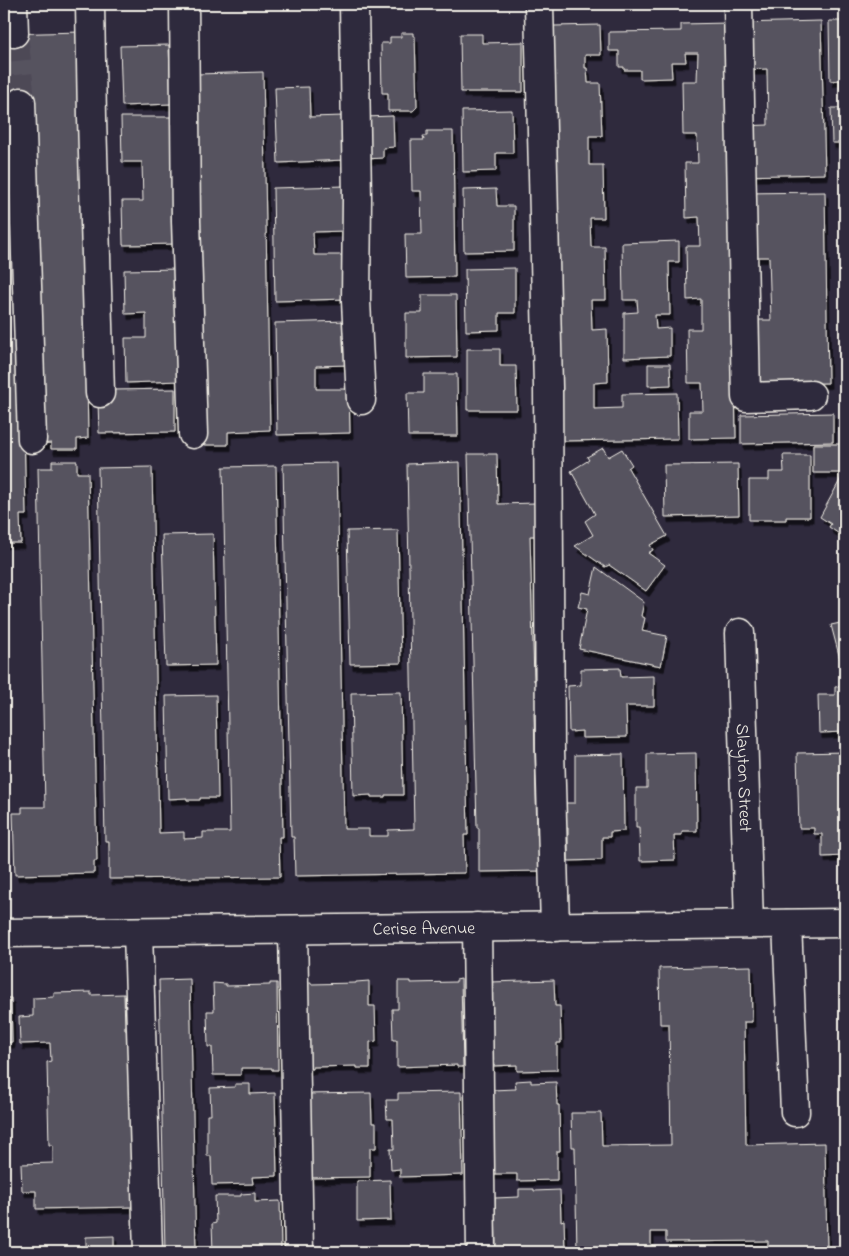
<svg xmlns="http://www.w3.org/2000/svg" width="849" height="1256" viewBox="0 0 849 1256" font-family="'Indie Flower',sans-serif">
<style>
.building{fill:#56525f;stroke:#f4f1e8;filter:url(#shadow)}
.lines{fill:none;stroke-linecap:round;stroke-linejoin:round}
.minor-tunnel{stroke:#4d4857;stroke-width:28;stroke-dasharray:28 14;stroke-linecap:butt}
.minor-casing{stroke:#f4f1e8;stroke-width:31}
.minor{stroke:#2f2a3d;stroke-width:28}
.labels{text-anchor:middle;stroke-width:4;stroke-linejoin:round;paint-order:stroke}
.street-label{font-size:18px;fill:#f4f1e8;stroke:#2f2a3d}
</style>
<defs>
<filter id="shadow"><feDropShadow dx="3" dy="5.5" stdDeviation="0" flood-color="#0009"/></filter>
</defs>
<rect width="100%" height="100%" fill="#2f2a3d"/>
<filter id="ink" filterUnits="userSpaceOnUse"><feTurbulence type="fractalNoise" baseFrequency=".02" numOctaves="2"/><feDisplacementMap in="SourceGraphic" scale="10" xChannelSelector="R" yChannelSelector="G"/><feConvolveMatrix kernelMatrix="1 2 1 2 8 2 1 2 1" color-interpolation-filters="sRGB"/></filter>
<g filter="url(#ink)">
<path class="building" d="M821 21 825 174 742 176 741 126 768 125 767 69 741 70 740 23Z
M829 21H845V89H840V80L830 81Z
M729 23 736 438 689 439V411H703L702 383H688L687 329H701V299L687 300 686 246H700L699 217 686 218 685 163H698L697 135H683L682 81H697L698 53H685L686 62H671L672 78 640 79V70H624V67H619V51H609V32L681 31V24Z
M600 25 601 55H585V68H587L588 83H600L602 136H589V165H603L604 218H590L591 247H605L606 300H591L592 330 607 329 608 382 594 383V409L622 408V394L677 393 678 439 562 441 554 26Z
M81 32 88 438 77 439V449H51V443L38 444 21 102H4V34Z
M401 33H413V36H415L417 107 413 111H388V93H382L381 43H390V37H401Z
M460 34H482V43L523 42V92H461Z
M169 45 171 104 122 106 120 46Z
M263 72 270 430 228 432V445H204L197 74Z
M309 87 310 117 344 116 345 160 278 163 275 88Z
M831 108H845V143H832Z
M512 110 513 153H496V171L463 172 462 111Z
M393 116 394 147 383 148V158L366 159 365 117Z
M121 117H175L177 244 123 245 122 201H143L142 162H122Z
M427 131H453L455 277 406 278 405 234H422L421 191H412L411 140H424L423 136H427Z
M345 186 346 231 313 232 314 255H346L347 299 275 301 273 188Z
M496 189 497 206H514V251L464 252 463 190Z
M825 192 828 383 746 384 745 320H771L769 257H744L743 193Z
M679 241V262H669L670 315H655L656 329 670 328V356L624 358V313L638 312 637 300H623L622 243Z
M515 268V313H499V330L466 331 465 269Z
M178 269 180 381 126 383 125 338H146V313L125 314 124 270Z
M422 295H456L457 357 406 358V313H422Z
M348 321 349 365 316 366V389H349L350 433 277 435 275 323Z
M4 340H22L26 515H20L21 543H4Z
M467 349H500V366H516L517 410H467Z
M648 364H670L671 385 648 386Z
M424 374H457L458 436H408L407 393H424Z
M175 389V432L99 433 98 401 112 400V390Z
M833 413V442L741 444V415Z
M813 444H844V473H813Z
M603 448 608 457 622 449 632 465 628 468 667 536 650 545 653 550 648 553 665 565 646 591 609 565 605 567 575 546 593 535 585 521 595 514 571 471 589 460 587 457Z
M468 454H497L498 504 536 503 537 536H530L534 681 540 680 541 713H534L537 835H543L544 871 479 872V828H477Z
M783 455H810V517H786V520H749V480H769V472H784Z
M52 461H77V473H88L97 861H94V873L15 875 13 813H22V807H45L38 468H52Z
M460 462 468 835H464L465 873 295 876 294 837H291L283 464 337 463 344 829H369V836H388V830L414 829 407 464Z
M738 464 739 515 665 517 664 465Z
M276 466 283 837H279L280 877 109 879V841H105L98 468 152 467 159 833 184 832V839L203 838V832H230L223 467Z
M845 471V538L829 527 831 524 820 517Z
M398 530 401 663 350 664 347 531Z
M213 534 216 665 166 666 162 535Z
M596 567 644 602 641 616 645 618 642 631 667 636 661 666 579 649 587 609 578 607 582 592 590 594Z
M845 622V658L840 659 831 625Z
M620 668 621 677 654 676V706H626L627 737 582 738V731L569 732 568 686 581 685V669Z
M845 686V732L819 733 818 695H835V687Z
M401 692 403 795H385V797H371V795L353 796 351 693Z
M216 695 218 798H200V800H187V798L168 799 166 696Z
M845 752V856L822 857V834H814V828H799L797 753Z
M696 753 697 831H682V835H674L675 860 640 861 639 827H636V788H647V754Z
M623 754 624 831 610 832V837H602V860L568 861V828H565L564 803H575V755Z
M751 966 752 1022H744L746 1145 825 1143 827 1252H768V1241L666 1242V1232H651V1252H577L575 1147H572L571 1113H601L602 1146 671 1145 669 1024H660L659 968Z
M190 979 196 1252H165L159 980Z
M461 979 463 1067H457V1065L397 1067V1040H393L392 1009H398V981H411V983L456 982V980Z
M554 980 555 1006H560L561 1043H557V1070L517 1071V1065L492 1066 490 982Z
M369 981V1006H375L376 1041 370 1042V1068H357V1066L313 1067V1069H307L305 983 311 982V984L356 983V982Z
M213 983 226 984V986L270 985V983H277L278 1070H272V1068H241V1075H213L212 1047H208L207 1011H214Z
M91 992V995L124 994 125 1030H129L133 1207 36 1209V1191H22L21 1164 53 1163V1145H49L47 1062 51 1061 50 1043 20 1044 19 1017 33 1016V998L54 997V993Z
M4 998H11L12 1042 4 1043Z
M531 1080V1083L556 1082 557 1105H559L560 1151H557V1180L517 1181V1174H492L491 1090 516 1089 515 1081Z
M235 1084H250V1094L275 1093 277 1176 252 1177 253 1184 212 1185 211 1156H207V1115H211L210 1088 235 1087Z
M461 1092 463 1175 400 1177V1169L391 1170 390 1149H394L393 1119H387L386 1100H398V1093Z
M371 1093 372 1123H376V1148H370V1177L307 1178 305 1094Z
M390 1180 391 1220 357 1221V1181Z
M519 1189H534V1191L560 1190 561 1221 564 1220 565 1252H496L495 1198 519 1197Z
M255 1193V1202L280 1201 281 1252H213L212 1224 216 1223 215 1196H241V1194Z
M114 1236V1250L132 1249V1252H86V1237Z"/>
<g class="lines">
<path class="minor-tunnel" d="M14 33 21 102"/>
<defs>
<g id="minor">
<path d="M13 4 14 33"/>
<path d="M90 4 92 118 100 393"/>
<path d="M184 4 186 221 193 434"/>
<path d="M354 4 357 199 356 301 361 400"/>
<path d="M539 4 548 387 550 750 555 927"/>
<path d="M738 4 746 397 811 395"/>
<path d="M21 102 32 439"/>
<path id="s1" d="M740 633 749 924"/>
<path d="M787 924 795 1112"/>
<path d="M477 927 481 1252"/>
<path d="M293 930 299 1252"/>
<path d="M138 932 148 1252"/>
<path id="s2" d="M4 933 845 923"/>
</g>
</defs>
<use href="#minor" class="minor-casing"/>
<use href="#minor" class="minor"/>
</g>
</g>
<g class="labels">
<g class="street-label">
<text dy="6" stroke="none"><textPath href="#s1" startOffset="145">Slayton Street</textPath></text>
<text dy="6" stroke="none"><textPath href="#s2" startOffset="420">Cerise Avenue</textPath></text>
</g>
</g>
<rect width="849" height="1256" fill="none" stroke="#2f2a3d" stroke-width="20"/>
<rect x="10" y="10" width="829" height="1236" fill="none" stroke="#f4f1e8" stroke-width="2" filter="url(#ink)"/>
</svg>
